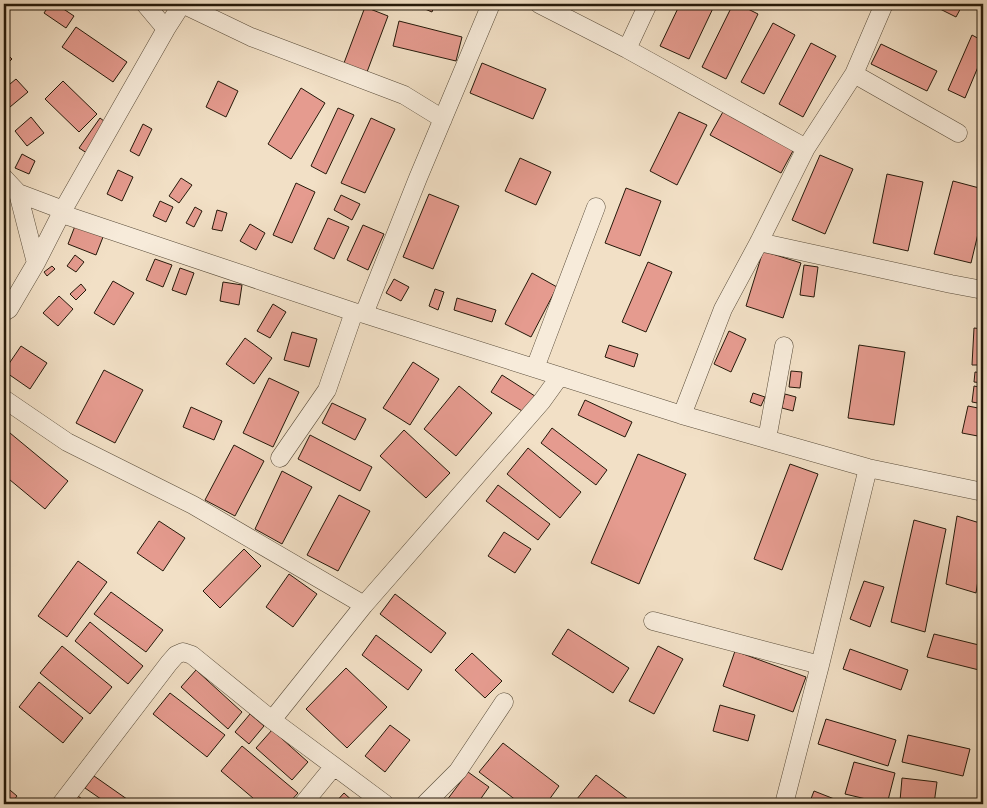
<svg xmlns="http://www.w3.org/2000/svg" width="987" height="808" viewBox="0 0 987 808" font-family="'IM FELL DW Pica',serif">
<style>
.building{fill:#e59b8f;stroke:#25190a}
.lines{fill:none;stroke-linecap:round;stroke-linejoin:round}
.minor-casing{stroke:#584b39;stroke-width:19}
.minor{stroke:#f7ebda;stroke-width:18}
</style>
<rect width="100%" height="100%" fill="#f2e0c6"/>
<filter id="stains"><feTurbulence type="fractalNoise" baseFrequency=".004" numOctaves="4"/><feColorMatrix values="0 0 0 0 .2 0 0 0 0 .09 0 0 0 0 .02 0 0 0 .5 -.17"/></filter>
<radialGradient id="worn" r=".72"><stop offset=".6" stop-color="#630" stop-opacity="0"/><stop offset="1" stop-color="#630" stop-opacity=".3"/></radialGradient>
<path class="building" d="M50 4H56L74 16 66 28 44 13Z
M413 4H435L432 12Z
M680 4H715L689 59 660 46Z
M733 4H738L758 14 726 79 702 67Z
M942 4H963L956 17 940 9Z
M365 7 388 16 367 72 344 63Z
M399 21 462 37 456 61 393 46Z
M773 23 795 35 764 94 741 82Z
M76 27 127 62 113 82 62 47Z
M972 35 983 41V55L965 98 948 90Z
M811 43 836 56 803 117 779 104Z
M881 44 937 71 927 91 871 64Z
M4 51 12 59 4 67Z
M482 63 546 89 533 119 470 93Z
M16 79 28 92 4 112V89Z
M63 81 97 114 79 132 45 99Z
M218 81 238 91 226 117 206 107Z
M301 88 325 103 291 159 268 144Z
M338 108 354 115 326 174 311 166Z
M724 110 794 149 781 173 710 135Z
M679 112 707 125 677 185 650 171Z
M31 117 44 133 27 146 15 131Z
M100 118 113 128 93 157 79 148Z
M371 118 395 129 365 193 341 183Z
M143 124 152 129 139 156 130 151Z
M22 154 35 161 29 174 15 168Z
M820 155 853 169 825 234 792 220Z
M520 158 551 172 536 205 505 191Z
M118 170 133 177 122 201 107 194Z
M887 174 923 182 908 251 873 243Z
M181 178 192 185 179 203 169 196Z
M953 181 983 189V213L971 263 934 254Z
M296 183 315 192 292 243 273 235Z
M626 188 661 201 640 256 605 243Z
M429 194 459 206 433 269 403 257Z
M341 195 360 204 352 220 334 210Z
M160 201 173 207 166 222 153 216Z
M195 207 202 211 194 227 186 223Z
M217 210 227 213 222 231 212 229Z
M328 218 349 227 334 259 314 249Z
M250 224 265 233 256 250 240 241Z
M363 225 384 234 368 270 347 260Z
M75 226 103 237 96 255 68 244Z
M763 251 801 263 783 318 746 306Z
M75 255 84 262 76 272 67 266Z
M155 259 172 265 163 287 146 280Z
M648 262 672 272 646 332 622 322Z
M804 265 818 267 814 297 800 295Z
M52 266 55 269 47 276 44 272Z
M180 268 194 273 186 295 172 290Z
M532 273 557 287 531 337 505 324Z
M394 279 409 287 401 301 386 293Z
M113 281 134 293 114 325 94 313Z
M223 282 242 285 239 305 220 301Z
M81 284 86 290 76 300 70 294Z
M435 289 444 292 438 310 429 306Z
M59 296 73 309 58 326 43 313Z
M457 298 496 310 492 322 454 310Z
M273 304 286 312 270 338 257 331Z
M974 328 983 329V365H972Z
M729 331 746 339 731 372 714 364Z
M292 332 317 339 309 367 284 360Z
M245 338 272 358 254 384 226 364Z
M609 345 638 354 634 367 605 357Z
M859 345 905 352 894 425 848 418Z
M21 346 47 363 30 389 4 371Z
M413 362 439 379 410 425 383 408Z
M104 370 143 390 115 443 76 423Z
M791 371 802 372 800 388 789 387Z
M975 372 983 373V383L974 382Z
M502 375 538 398 527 414 491 392Z
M269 378 299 392 273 447 243 433Z
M459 386 492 413 456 456 424 429Z
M974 386 983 388V404L972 402Z
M753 393 765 397 761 406 750 402Z
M785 394 796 397 793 411 782 408Z
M585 400 632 422 625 437 578 415Z
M332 403 366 419 355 440 322 423Z
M968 406 983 409V437L962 433Z
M191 407 222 421 214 440 183 427Z
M552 428 607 470 596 485 541 443Z
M404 430 450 473 426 498 380 456Z
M10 433 68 481 45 509 4 475V440Z
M310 435 372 467 360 491 298 459Z
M234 445 264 461 235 516 205 500Z
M528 448 581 492 560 518 507 474Z
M638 454 686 474 639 584 591 563Z
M790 464 818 474 782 570 754 559Z
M282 471 312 487 282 544 255 529Z
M498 485 550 524 538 540 486 501Z
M339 495 370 511 338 571 307 555Z
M957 516 983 524V548L976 593 946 584Z
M914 520 946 529 925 632 891 622Z
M159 521 185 538 163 571 137 553Z
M504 532 531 549 515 573 488 556Z
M244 549 261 566 220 608 203 591Z
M78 561 107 582 67 637 38 616Z
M289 574 317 594 293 627 266 607Z
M864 581 884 587 870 627 850 619Z
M111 592 163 630 146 652 94 614Z
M395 594 446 633 431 653 380 614Z
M90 622 143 666 128 684 75 641Z
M568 629 629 668 613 693 552 654Z
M934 634 983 646V671L927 657Z
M376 635 422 670 408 690 362 655Z
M62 646 112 687 90 714 40 673Z
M658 646 683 659 654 714 629 701Z
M850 649 908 670 901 690 843 669Z
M735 651 806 677 793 712 723 686Z
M472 653 502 681 485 698 455 670Z
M346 668 387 707 347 748 306 709Z
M196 670 242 712 228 729 181 687Z
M39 682 83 718 63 743 19 707Z
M170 693 225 735 207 757 153 714Z
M4 697 10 702 4 710Z
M720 705 755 715 748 741 713 731Z
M250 714 264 726 249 744 235 732Z
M826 719 896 740 888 766 818 744Z
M390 725 410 740 385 772 365 756Z
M272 730 308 762 292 780 256 748Z
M908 735 970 749 963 776 902 762Z
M503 743 559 786 546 804H521L479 772Z
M242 746 298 793 288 804H260L221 771Z
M854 762 895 773 887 804 845 794Z
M468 772 489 787 477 804H444Z
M596 775 628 799 624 804H573Z
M94 776 134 804H108L85 788Z
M902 778 937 782 934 804 900 801Z
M4 785 17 796 11 804H4Z
M814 791 847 804H809Z
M73 793 90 804H66Z
M344 793 356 804H334Z"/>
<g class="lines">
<defs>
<path id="minor" d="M145 4 166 29
M182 4 251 37 404 95 443 119
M539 4 627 49 806 148
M627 49 648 4
M854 74 958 133
M4 178 18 193 63 210 68 216 354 312 364 314 682 415 868 468 983 492
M18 193 36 263
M759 242 951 284 983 290
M4 312 9 309 36 263 63 210 166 29 182 4
M364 314 418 178 491 4
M535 368 596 207
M4 399 67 442 193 505 364 605
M682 415 723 309 759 242 806 148 854 74 884 4
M767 439 784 346
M280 458 327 390 354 312
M653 621 820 665
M272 720 364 605 542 401 560 376
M61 804 169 663 176 655 183 652 192 655 272 720 385 804
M303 804 334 766
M425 804 458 771 504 702
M784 804 820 665 868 468"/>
</defs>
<use href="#minor" class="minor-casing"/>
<use href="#minor" class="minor"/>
</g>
<rect width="987" height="808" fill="none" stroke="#f2e0c6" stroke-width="20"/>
<rect x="5" y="5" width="977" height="798" fill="none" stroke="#25190a" stroke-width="2.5"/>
<rect x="10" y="10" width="967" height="788" fill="none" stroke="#25190a"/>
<rect width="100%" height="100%" filter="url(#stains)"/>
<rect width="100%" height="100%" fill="url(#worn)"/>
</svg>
